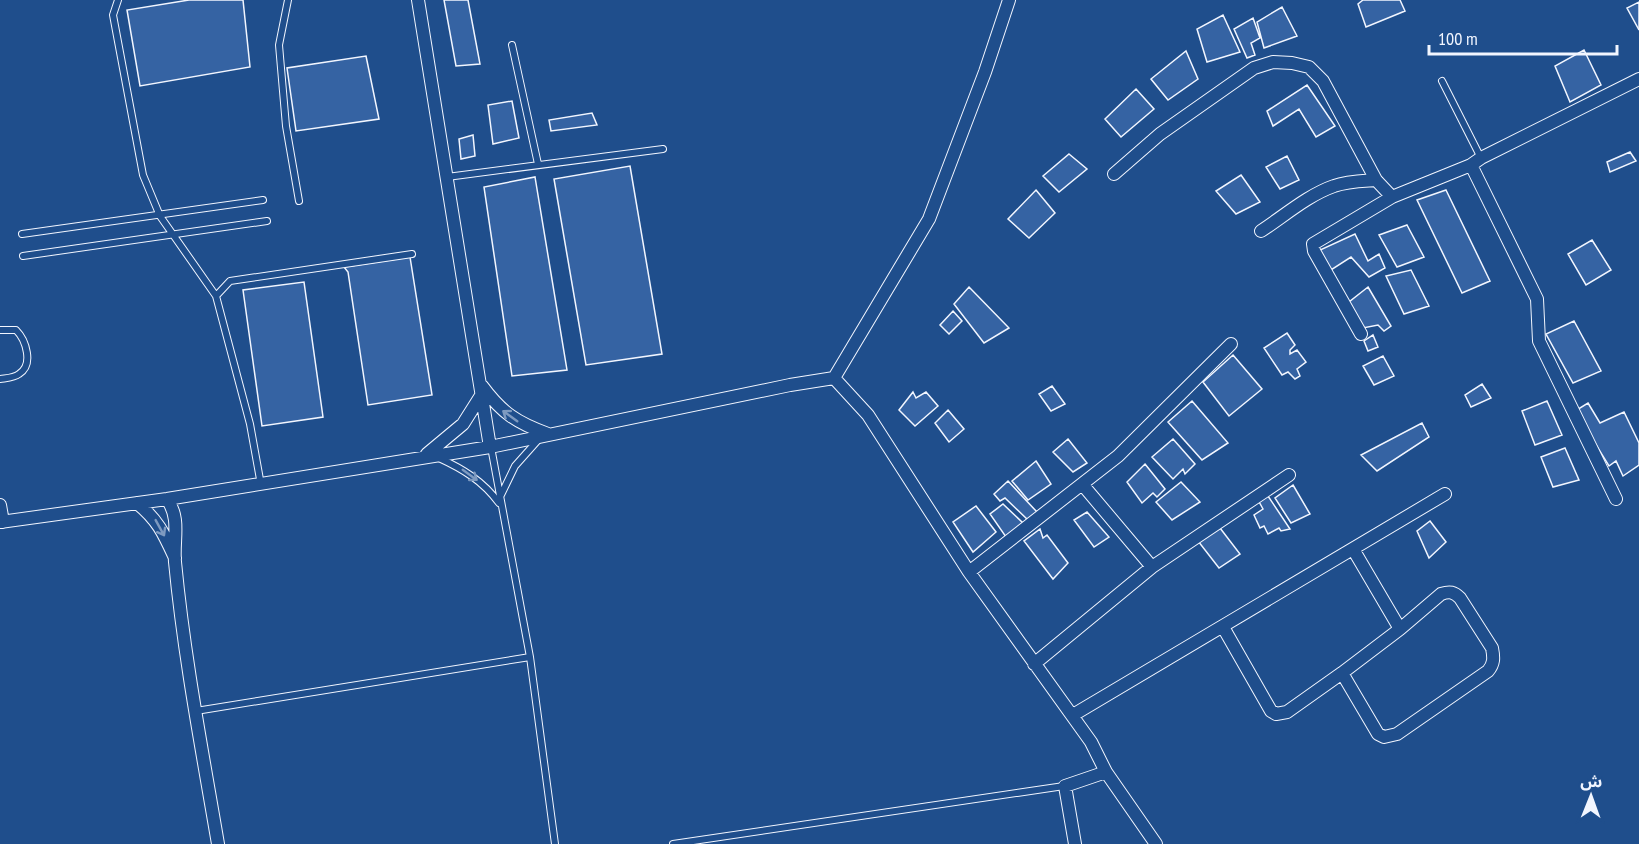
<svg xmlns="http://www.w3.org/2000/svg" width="1639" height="844" viewBox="0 0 1639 844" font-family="'PT Sans Narrow','Noto Sans Arabic',sans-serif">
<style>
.building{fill:#3563a3;stroke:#f2f6ff;stroke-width:1.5}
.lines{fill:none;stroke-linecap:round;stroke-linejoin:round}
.lane-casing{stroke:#f2f6ff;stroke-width:8}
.street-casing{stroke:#f2f6ff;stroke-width:14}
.lane{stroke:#1f4e8c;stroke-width:6}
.street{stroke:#1f4e8c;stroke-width:12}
.oneway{stroke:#7e9ac0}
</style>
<rect width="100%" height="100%" fill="#1f4e8c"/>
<path class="building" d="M189 0H243L250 67 140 86 127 10Z
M444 0H468L480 64 456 66Z
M1363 0H1400L1405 11 1366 27 1358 4Z
M1639 2V30L1627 8Z
M1282 7 1297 36 1264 48 1257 22Z
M1223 15 1240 52 1207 62 1197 29Z
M1253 18 1260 38 1251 43 1255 55 1247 58 1234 29Z
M1584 50 1601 85 1570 102 1555 66Z
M1186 51 1198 79 1168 100 1151 79Z
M366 56 379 119 296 131 287 68Z
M1307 85 1335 126 1316 137 1299 109 1273 126 1267 111Z
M1136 89 1154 109 1121 137 1105 119Z
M512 101 519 138 493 144 488 105Z
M592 113 597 125 551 131 549 120Z
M473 135 475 156 461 159 459 139Z
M1630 152 1636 161 1610 172 1607 162Z
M1069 154 1087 169 1059 192 1043 176Z
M1287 156 1299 180 1280 189 1266 167Z
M630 166 662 354 586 365 554 179Z
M1241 175 1260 202 1236 214 1216 191Z
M535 177 567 370 512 376 484 187Z
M1036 190 1055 213 1029 238 1008 219Z
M1446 190 1490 281 1462 293 1417 200Z
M1407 225 1424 257 1397 267 1379 235Z
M1355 234 1368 261 1379 254 1385 268 1369 277 1351 257 1331 270 1320 250Z
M1592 240 1611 270 1586 285 1568 254Z
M410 257 432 395 368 405 348 272 344 267Z
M1411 270 1429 306 1404 314 1386 276Z
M304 282 323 417 262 426 243 290Z
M969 287 1009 328 984 343 954 304Z
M1368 287 1391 326 1384 331 1378 325 1363 328 1349 302Z
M953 311 962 321 949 334 940 325Z
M1574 321 1601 371 1573 383 1546 334Z
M1287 333 1295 345 1290 350V354L1297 350 1306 362 1297 369 1300 376 1295 379 1288 372 1282 375 1264 348Z
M1373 335 1378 347 1368 351 1364 341Z
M1233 355 1262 389 1229 416 1203 382Z
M1383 356 1394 376 1374 385 1363 366Z
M1482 384 1491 398 1471 407 1465 395Z
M1052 386 1065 404 1051 411 1039 394Z
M913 392 916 398 926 392 938 406 915 426 899 410Z
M1192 401 1228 443 1202 460 1168 422Z
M1547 401 1562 435 1535 445 1522 411Z
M1588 403 1600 423 1624 412 1639 443V465L1623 476 1616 461 1609 466 1575 411Z
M948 410 964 429 949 442 935 423Z
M1422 423 1429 437 1377 471 1361 455Z
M1068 439 1087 463 1073 472 1053 452Z
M1173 439 1195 464 1185 474 1183 469 1173 479 1152 457Z
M1565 448 1579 480 1553 487 1541 457Z
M1036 461 1051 484 1028 500 1012 481Z
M1145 464 1165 489 1157 497 1153 493 1142 503 1127 482Z
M1008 481 1037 512 1028 520 1005 498 1000 501 994 494Z
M1181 482 1200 502 1172 520 1156 502Z
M1293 485 1310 514 1291 523 1275 498Z
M1268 496 1290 529 1281 531 1279 528 1268 534 1264 526 1260 528 1254 515 1263 509 1258 500Z
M1003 504 1023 523 1006 537 990 514Z
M976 506 996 532 973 552 953 522Z
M1087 512 1109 537 1094 547 1074 520Z
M1430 521 1446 542 1429 558 1417 531Z
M1220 528 1240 554 1219 568 1198 541Z
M1040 529 1043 538 1047 535 1068 563 1053 579 1024 541Z"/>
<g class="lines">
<defs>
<path id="lane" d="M118 0 113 15 143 175 160 216 216 296
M288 0 279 45 286 126 299 201
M512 45 538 164
M1442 81 1481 158
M447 177 663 149
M22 234 263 200
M23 256 267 221
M0 330H16C26 340 34 365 19 374 14 378 6 378 0 379
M491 447 530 657 555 844
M439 458C463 469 483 481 499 503
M261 485 250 424 216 296 230 281 412 254
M500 497 515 466 539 439
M196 711 530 657
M673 844 1064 786"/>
<path id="street" d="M418 0 490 447
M1471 165 1537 299 1539 341 1616 499
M1114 174 1160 134 1254 68 1273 62 1292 63 1309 67 1323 81 1376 180 1392 197
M1261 231C1284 216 1308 195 1334 186 1347 181 1361 181 1376 180
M1361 334 1314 251 1313 244 1392 197 1471 165 1481 158 1639 79
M834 378 868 415 969 572 1091 742 1106 772 1065 786 1075 844
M834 378 929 219 985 72 1009 0
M482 386C502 413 517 423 548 434
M427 454 463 424 482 394
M1082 484 1152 567
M167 499C181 519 173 539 175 562 184 656 202 750 218 844
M137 503C158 520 164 534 175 558
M0 505 3 522
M0 522 167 499 490 447 790 385 834 378
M1353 549 1400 629 1342 673 1378 734 1384 737 1397 734 1488 671C1494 664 1494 658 1492 648L1460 598C1454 592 1450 591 1441 594L1400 629
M969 572 1118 456 1231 344
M1223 627 1271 711 1276 714 1287 712 1342 673
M1034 664 1152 567 1289 475
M1073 715 1445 494
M1106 772 1156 844"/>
</defs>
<use href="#lane" class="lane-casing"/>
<use href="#street" class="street-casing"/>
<use href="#lane" class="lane"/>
<use href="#street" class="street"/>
</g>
<defs><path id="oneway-shaft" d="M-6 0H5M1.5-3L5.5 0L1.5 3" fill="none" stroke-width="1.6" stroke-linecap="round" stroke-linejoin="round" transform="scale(1.5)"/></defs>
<g class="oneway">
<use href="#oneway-shaft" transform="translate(510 416) rotate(-144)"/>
<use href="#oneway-shaft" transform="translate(470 475) rotate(36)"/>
<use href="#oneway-shaft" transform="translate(160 528) rotate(61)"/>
</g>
<g transform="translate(1591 796) rotate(1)" stroke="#1f4e8c" stroke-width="4.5" paint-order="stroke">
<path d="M0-4.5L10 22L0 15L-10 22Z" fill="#f2f6ff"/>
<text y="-9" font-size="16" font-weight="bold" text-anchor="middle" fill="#f2f6ff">ش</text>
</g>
<path d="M1429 45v9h188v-9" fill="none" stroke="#f2f6ff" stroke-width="3"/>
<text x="1438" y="45" font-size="18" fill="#f2f6ff" stroke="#1f4e8c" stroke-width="4.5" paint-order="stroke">100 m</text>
</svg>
